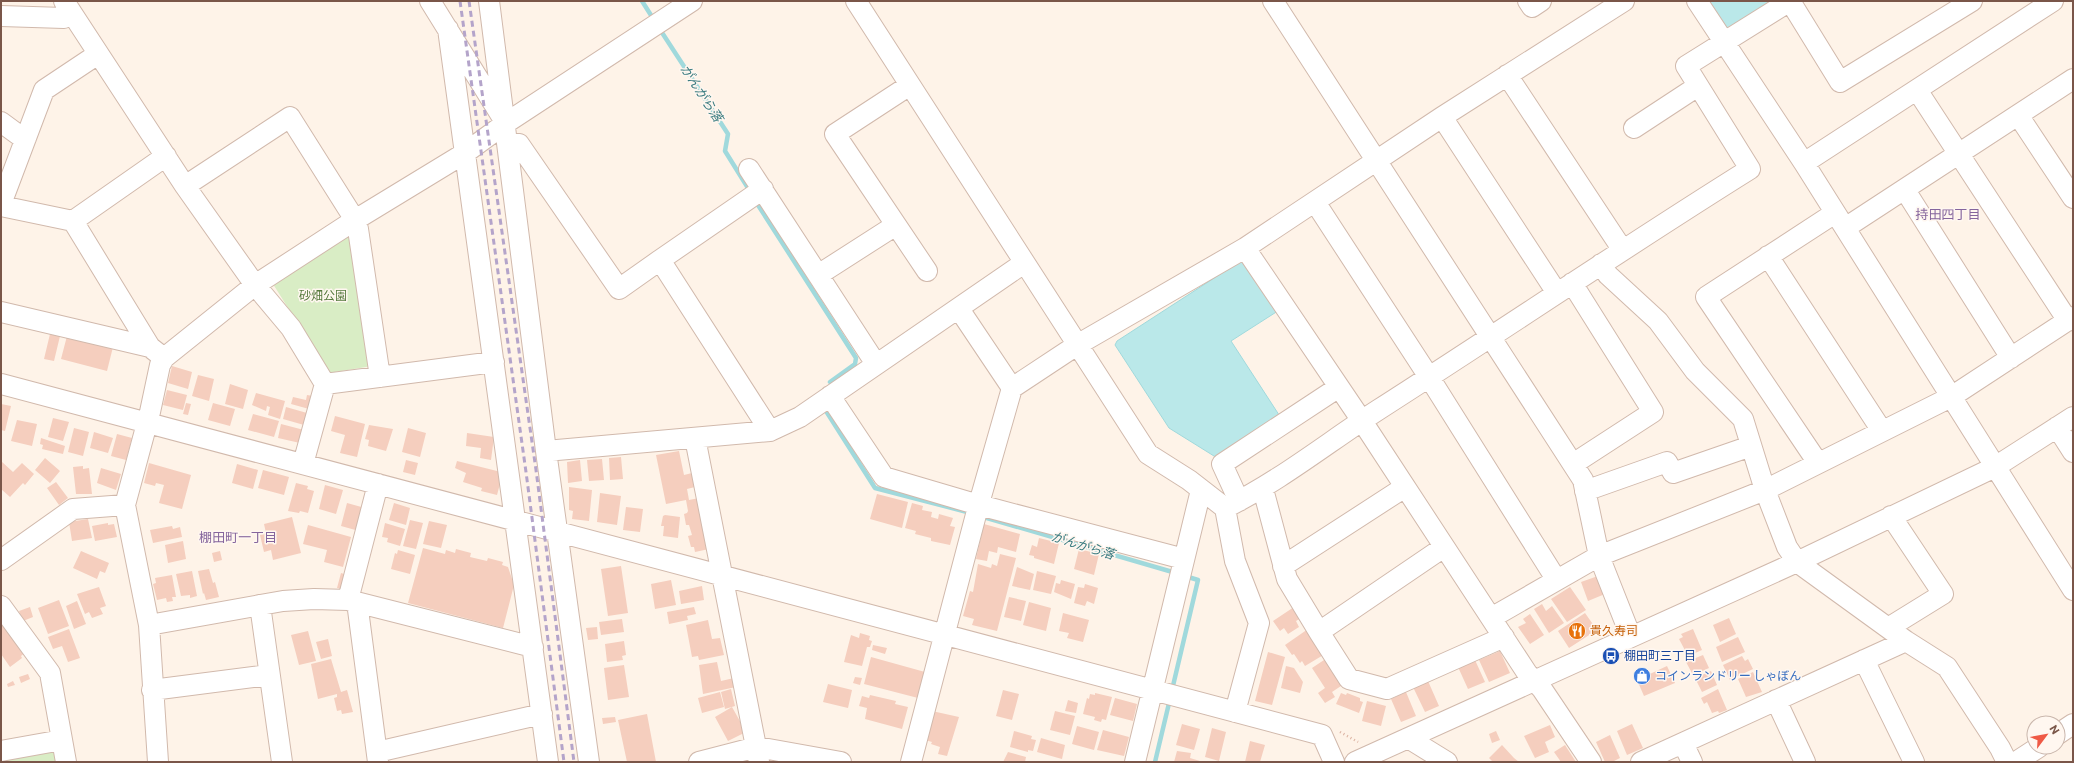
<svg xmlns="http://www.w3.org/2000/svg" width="2074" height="763" viewBox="0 0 2074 763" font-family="Commissioner,'Noto Sans JP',sans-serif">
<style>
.green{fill:#d9edc5}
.water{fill:#bae8e9;stroke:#a0d9dc}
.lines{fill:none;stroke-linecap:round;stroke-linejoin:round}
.stream{stroke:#a0d9dc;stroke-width:4.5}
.building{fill:#f5cebe}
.minor-casing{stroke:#d1b9ac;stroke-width:22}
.path{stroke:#dbb1a0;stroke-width:2.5;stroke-dasharray:1 3;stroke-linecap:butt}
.minor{stroke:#fff;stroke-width:20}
.rail{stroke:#b4a4ca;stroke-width:3;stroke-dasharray:6 4;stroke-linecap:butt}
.labels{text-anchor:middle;stroke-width:3;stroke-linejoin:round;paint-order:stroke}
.park-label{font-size:12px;fill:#567a3d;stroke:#fff7f0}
.food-label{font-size:12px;fill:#c56008;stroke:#fff7f0;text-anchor:start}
.transit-label{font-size:12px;fill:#164399;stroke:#fff7f0;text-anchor:start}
.shop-label{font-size:12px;fill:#366cbe;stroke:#fff7f0;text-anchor:start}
.water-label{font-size:13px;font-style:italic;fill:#3b7c80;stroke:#fff7f0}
.neighbourhood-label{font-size:13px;fill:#85659d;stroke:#fff7f0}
</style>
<rect width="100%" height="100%" fill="#fef3e8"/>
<path class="green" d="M350 235 372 366 329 373 273 284Z
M56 744 59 762H1V753Z"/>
<path class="water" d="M1706 1H1776L1733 30 1724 28Z
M1242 260 1281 309 1231 341 1283 421 1222 461 1169 428 1115 345 1117 341Z"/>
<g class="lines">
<path class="stream" d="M642 1 654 20
M659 28 728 134 725 151 748 188
M758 205 856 358 855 364 830 382
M826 411 875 488 971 513
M980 516 1176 573
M1172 690 1198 580 1185 576
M1155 762 1170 699"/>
</g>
<path class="building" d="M50 334 60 336 54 361 44 359Z
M67 336 113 347 107 371 61 359Z
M172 366 192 372 188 389 168 383Z
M198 375 214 379 209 401 192 396Z
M230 384 248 390 243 409 225 404Z
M167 390 187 395 183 410 163 405Z
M256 393 285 401 280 419 268 415 270 407 267 406 266 411 252 405Z
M307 395 313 396 309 409 291 404 293 397 306 400Z
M186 403 191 404 188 415 183 414Z
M213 403 235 409 230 426 208 420Z
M1 404 11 406 5 431 1 430Z
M286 407 307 413 304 425 283 419Z
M253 414 279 421 274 437 248 430Z
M335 416 365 424 357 457 340 453 345 435 331 431Z
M53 418 69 422 63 441 48 437Z
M17 420 37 424 32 446 11 441Z
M281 424 304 430 300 443 278 438Z
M369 425 393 429 386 451 368 446 369 440 365 439Z
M74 428 89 432 83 456 68 452Z
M408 428 426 433 420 457 402 452Z
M94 432 113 438 108 453 90 448Z
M467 433 494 437 491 460 480 458 481 448 466 446Z
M117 434 132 438 126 460 111 456Z
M41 438 65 446 63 454 42 449 43 445 40 444Z
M679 451 684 475 692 473 695 487 687 489 689 500 699 498 709 549 695 552 694 547H691L688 536 692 535 689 525H686L684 514 687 513 688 511 686 500 666 504 656 455Z
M621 457 623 479 610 480 609 458Z
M45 458 60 471 50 483 35 470Z
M602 459 604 480 589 481 587 460Z
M406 460 418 463 415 475 403 472Z
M580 460 582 481 568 483 567 462Z
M1 461 13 472 22 463 34 474 25 485 23 483 10 497 1 489Z
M457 461 501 472 499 479 501 480 497 495 481 491 482 488 463 482 466 473 455 468Z
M149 463 191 475 182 509 159 503 164 485 156 483 155 486 144 483Z
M237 464 258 470 253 489 232 483Z
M83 466V469L89 468 92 494H76L73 467Z
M101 468 121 474 116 490 97 483Z
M263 470 289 477 284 495 258 488Z
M56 482 68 498 59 505 47 488Z
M296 483 308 486 307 489 314 491 308 513 300 511 299 513 288 511Z
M325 485 343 490 336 514 319 509Z
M569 487 592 490 589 521 572 519 573 511 569 510Z
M600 493 621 496 617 525 597 522Z
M877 494 908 502 902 528 870 519Z
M347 503 365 508 359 531 341 526Z
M394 503 410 508 406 525 389 520Z
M912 503 923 506 922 510 932 512 931 517 938 519 939 514 953 518 950 526 955 527 950 545 931 541V538L915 534 916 531 905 528Z
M626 507 643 509 640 532 623 530Z
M665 515 680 517 678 538 663 536 664 526H661L663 516Z
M292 517 301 553 273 560 271 550 264 552 260 535 266 533 264 524Z
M88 519 92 538 72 541 69 522Z
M410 520 423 523 416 549 403 546Z
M429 521 447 525 441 548 423 544Z
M108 523V525L114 524 117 537 95 541 92 526Z
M385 523 405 529 400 546 387 542 388 538 382 537Z
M984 524 1020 534 1016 552 998 547 997 553 989 551 987 561 976 559Z
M308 525 351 537 343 567 324 562 327 550 303 544Z
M172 526 173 529 180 527 182 537 153 543 150 530Z
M1039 538 1059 543 1054 564 1034 558V556L1029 555 1032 545 1037 547Z
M183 541 186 559 168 563 165 545Z
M423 548 445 554 446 550 455 553 456 549 471 553 470 557 487 561 488 558 503 562 502 565 508 567 514 585 503 628 408 603Z
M1079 549 1099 554 1094 575 1074 569Z
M398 550 415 555 410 574 391 569 395 553 397 554Z
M81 551 109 563 105 573 100 571 97 579 73 568Z
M220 551 222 560 214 562 212 553Z
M1000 554 1016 558 997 631 972 625 974 619 963 616 970 591 973 592 978 564 991 568 992 564 997 566Z
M621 566 628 613 608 616 601 569Z
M1017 567 1034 574 1030 590 1012 586Z
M209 569 213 583 215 582 219 597 206 600 204 593 203 594 198 571Z
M192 571 197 596 190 598V595L181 596 176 574Z
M1037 571 1056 576 1051 594 1033 590Z
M341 573 347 575 343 589 337 588Z
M172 575 176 597H172L173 601 167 602 166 598 157 600 153 584 156 583 155 578Z
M1598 576 1605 594 1588 601 1581 582Z
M671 580 676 605 655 609 651 584Z
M1061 580 1075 584 1071 599 1054 592 1056 583 1060 584Z
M1085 584 1098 588 1094 604 1087 601 1085 606 1074 603 1078 587 1084 588Z
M702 586 704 600 681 604 679 591Z
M99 587 106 606 100 608 103 614 92 618 89 612 85 614 77 594Z
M1570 587 1586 610 1567 622 1551 599Z
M1009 597 1026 601 1021 621 1004 617Z
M59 600 69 626 48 634 38 608Z
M77 601 86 624 74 629 66 606Z
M1029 602 1051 608 1046 631 1023 625Z
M1542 604 1546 611 1552 606 1564 623 1549 633 1534 609Z
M30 607 33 617 23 621 19 611Z
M694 607 696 614 687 616 688 620 669 624 667 612Z
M1294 607 1301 618 1296 621 1299 627 1288 634 1284 628 1280 631 1273 621Z
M1063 613 1089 620 1083 642 1067 638 1069 633 1059 631Z
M1585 613 1597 630 1569 648 1558 631Z
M1530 614 1544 635 1530 644 1518 627 1526 623 1523 619Z
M1729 618 1736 634 1720 642 1713 625Z
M622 619 624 632 601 635 599 622Z
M708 620 712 639 720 638 724 655 699 660 698 656 692 657 686 625Z
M3 622 27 651 21 656 22 658 10 667 1 654V624Z
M597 627 598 639 588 640 586 628Z
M69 629 80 658 68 662 62 646 53 649 48 637Z
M1308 629 1325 654 1305 666 1302 661 1300 663 1294 654 1292 655 1285 645Z
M1693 629 1702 650 1688 656 1679 639 1683 637 1681 634Z
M308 631 316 661 299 665 291 635Z
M860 633 870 636 869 640 872 641 870 647H867L862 666 844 662 851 635 859 638Z
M1738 637 1745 652 1722 662 1716 647Z
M328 639 332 656 321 659 316 642Z
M624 641 626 655 622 656 623 660 607 662 605 644Z
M873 645 887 648 885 654 872 650Z
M1500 651 1510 673 1489 682 1479 660Z
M1268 652 1285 657 1272 705 1255 701Z
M1703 655 1709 668 1693 675 1686 662Z
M1742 656 1745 661 1748 659 1753 669 1730 680 1723 665Z
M871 657 925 672 918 698 864 684Z
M1327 658 1344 684 1332 692 1335 697 1325 703 1318 693 1325 688 1312 668Z
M331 659 341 692 347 690 353 712 342 714 341 710 337 711 334 698 337 697V694L318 699 311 664Z
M1475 660 1485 682 1468 689 1458 667Z
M717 662 721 681 734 678 736 687 703 694 699 665Z
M624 665 629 697 608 700 604 668Z
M1286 666 1294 668 1303 682 1300 693 1281 688Z
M1667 666 1675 683 1644 696 1637 680Z
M1711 671 1717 685 1702 692 1695 678Z
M1753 672 1762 692 1746 697 1738 679Z
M28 674 30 679 21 683 19 677Z
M855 677 862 678 860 685 853 683Z
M13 681 15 685 8 687 7 684Z
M1428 681 1439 706 1425 712 1413 687Z
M828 684 852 690 848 708 823 702Z
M731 689 735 706 725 709 721 692Z
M1718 689 1727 710 1719 713 1718 711 1712 713 1707 702 1704 704 1701 698Z
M1003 690 1019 694 1012 720 996 716Z
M720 692 724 707 702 713 698 698Z
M1406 692 1416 716 1401 722 1391 699Z
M1095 693 1112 697 1106 720 1102 719 1101 722 1094 720 1095 717 1083 714 1087 698 1089 699 1090 694 1095 695Z
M1341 693 1346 695 1347 693 1360 698V701L1363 702 1359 713 1336 704Z
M870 695 896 701 895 704 908 707 902 729 865 719 867 708 859 706 862 696 869 698Z
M1115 698 1137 704 1133 721 1110 715Z
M1068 700 1078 703 1076 713 1065 711Z
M1367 701 1386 706 1381 726 1362 721Z
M732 707 746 732 728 741 715 717Z
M932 711 959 717 947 756 938 754 940 747 931 744 932 742 925 740Z
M1055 711 1075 716 1070 735 1050 730Z
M647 714 656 762H627L618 720Z
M615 717 616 722 603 724 602 718Z
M1182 724 1200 729 1194 750 1176 745Z
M1632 724 1643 748 1627 755 1617 731Z
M1550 725 1555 737 1545 742 1549 752 1535 758 1524 736Z
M1077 726 1099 732 1094 750 1072 744Z
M1212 728 1226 732 1219 761 1205 757Z
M1103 730 1129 737 1124 756 1097 750Z
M1014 731 1032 736 1031 739 1036 740 1033 751 1028 750V752L1010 747Z
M1496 731 1500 740 1492 743 1489 734Z
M1610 735 1620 758 1612 762H1605L1596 742Z
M1041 738 1065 745 1062 759 1037 752Z
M1250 741 1265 745 1260 762H1245Z
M1502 745 1514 758 1519 762H1493L1489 758Z
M1565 745 1576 762H1561L1554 752Z
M1177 751 1191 753 1190 758 1200 761 1199 762H1174Z
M1008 752 1026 757 1025 762H1003Z"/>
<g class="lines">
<defs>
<path id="minor" d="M64 1 185 186 255 285 291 328 325 384 303 464
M430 1 502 117
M489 1 546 451 589 762
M856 1 1148 454 1189 480 1225 508 1235 561 1259 623 1235 712
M1273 1 1583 480 1599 556 1631 637
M1528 1 1532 7 1541 1
M1697 1 1804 163 2073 590
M1 16 64 18 72 14
M448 29 548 762
M1507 75 1622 249
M910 85 835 134 927 271
M1917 90 2068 321
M2018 115 2073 198
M1442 117 1557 293
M1 122 20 136 26 138
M1634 128 1698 86
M508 143 519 144 619 289 660 260 770 431
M1804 163 2053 1
M749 169 876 364
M185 186 290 117 355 220 358 229 380 377
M1905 190 2011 358
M1315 202 1429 377 1556 579
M1 204 44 90 98 54
M1 206 73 221 150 347 164 358
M73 221 166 156
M1845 228 2073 79
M1245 248 1362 421 1527 673 1542 689 1591 762
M1768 256 1882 431
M660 260 763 189
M1601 264 1608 275 1658 321 1695 371 1743 419 1765 490 1787 547 1797 562 1906 641 1947 667 2000 748 2007 762
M818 275 896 225
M1572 283 1653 412 1573 464
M959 309 1012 388
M1 312 150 347
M1 384 1322 735 1334 762
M325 384 494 362
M830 396 884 477 979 505 1184 559
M2057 427 2073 452
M695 438 759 762
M546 451 770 431 800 417 1024 263
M1818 463 1706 297 1835 213
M1263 489 1287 579 1319 632 1444 547
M1585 491 1667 462 1673 473 1751 446
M1239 501 1222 464 1339 387
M1225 508C1280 481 1327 443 1378 410 1503 330 1625 247 1750 169L1686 66 1790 1 1840 82 1972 1
M1 560 73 509 125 505
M1283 566 1405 487
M348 600 378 484
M357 602 378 762
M260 605 282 762
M1 606 50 673 66 762
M1491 618 1599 556 1765 490 1951 397 2073 317
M149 625 283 601 314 599 348 600 533 647
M1888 628 1943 594 1891 516
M1319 632 1349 679 1387 689 1504 637
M1864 660 1914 762
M152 690 269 675
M1776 700 1805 762
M2058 734 2073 724
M1408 738 1447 762
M1683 743 1692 762
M1 751 62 740
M377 752 542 714
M158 762 149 625 125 505 150 412 160 365 164 358 255 285 355 220 465 153 506 123 692 1
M699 762 757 747 841 762
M911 762 978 507 1012 388 1077 345 1245 248 1442 117 1624 1
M1135 762 1201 490
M1355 762 1797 562 1995 467 2073 417
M1641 762 1906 641
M2016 762 2039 747"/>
</defs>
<use href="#minor" class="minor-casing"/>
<path class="path" d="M1340 732 1358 742"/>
<use href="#minor" class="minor"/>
<path class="rail" d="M460 1 526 472 564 762
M469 1 536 470 574 762"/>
</g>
<defs>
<symbol id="restaurant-disc" viewBox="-11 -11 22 22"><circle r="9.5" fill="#e8710a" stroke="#fff7f0"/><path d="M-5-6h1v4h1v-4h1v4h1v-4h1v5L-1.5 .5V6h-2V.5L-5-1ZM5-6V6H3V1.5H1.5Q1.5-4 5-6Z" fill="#fff"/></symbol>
<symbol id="bus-disc" viewBox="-11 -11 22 22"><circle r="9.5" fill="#1a4fb4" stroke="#fff7f0"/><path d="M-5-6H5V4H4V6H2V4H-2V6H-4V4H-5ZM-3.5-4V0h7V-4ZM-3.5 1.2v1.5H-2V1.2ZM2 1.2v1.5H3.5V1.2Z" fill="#fff"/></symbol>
<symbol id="shop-disc" viewBox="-11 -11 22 22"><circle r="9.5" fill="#3f7fe0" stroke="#fff7f0"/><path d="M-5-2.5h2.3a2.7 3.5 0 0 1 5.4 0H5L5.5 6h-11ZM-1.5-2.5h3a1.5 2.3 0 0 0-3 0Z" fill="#fff"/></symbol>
</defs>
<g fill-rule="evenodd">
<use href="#restaurant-disc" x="1567" y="621" width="20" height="20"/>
<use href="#bus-disc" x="1601" y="646" width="20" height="20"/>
<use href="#shop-disc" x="1632" y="666" width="20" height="20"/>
</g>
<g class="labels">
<g class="park-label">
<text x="323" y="300">砂畑公園</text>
</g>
<g class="food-label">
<text x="1590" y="635">貴久寿司</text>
</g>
<g class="transit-label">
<text x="1624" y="660">棚田町三丁目</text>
</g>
<g class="shop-label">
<text x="1655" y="680">コインランドリー しゃぼん</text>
</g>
<g class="water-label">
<text transform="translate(702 93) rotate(57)" y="5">がんがら落</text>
<text transform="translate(1083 545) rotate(17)" y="5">がんがら落</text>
</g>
<g class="neighbourhood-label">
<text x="1948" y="219">持田四丁目</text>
<text x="238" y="542">棚田町一丁目</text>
</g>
</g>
<rect width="2074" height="763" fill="none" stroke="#7a5649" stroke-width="4"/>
<g transform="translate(2046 735) rotate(58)"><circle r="19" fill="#fff7f0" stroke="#cab7ad"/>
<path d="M0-3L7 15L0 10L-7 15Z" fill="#ef5a46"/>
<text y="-6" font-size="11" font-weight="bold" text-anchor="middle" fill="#7a5649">N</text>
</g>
</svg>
